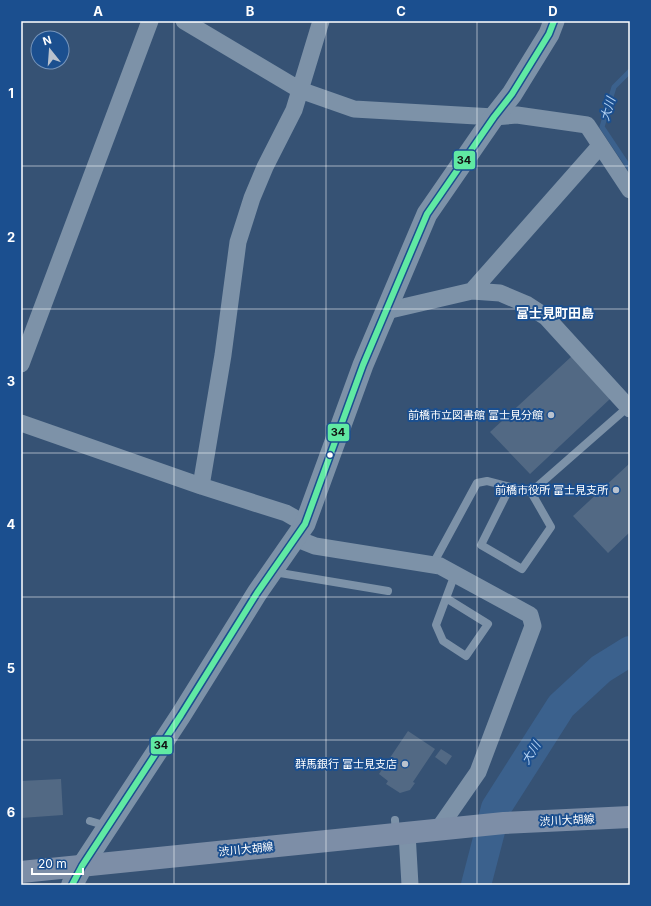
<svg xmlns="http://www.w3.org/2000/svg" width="651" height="906" viewBox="0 0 651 906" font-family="Inter,'Noto Sans JP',sans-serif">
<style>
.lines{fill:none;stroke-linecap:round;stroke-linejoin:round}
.stream{stroke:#3b618d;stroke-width:5}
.river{stroke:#3b618d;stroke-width:30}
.building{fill:#526984}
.service{stroke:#7d92a8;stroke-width:8}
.minor{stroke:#7d92a8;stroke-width:17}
.tertiary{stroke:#7d92a8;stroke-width:21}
.secondary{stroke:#798da4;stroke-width:22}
.primary{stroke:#7d8ea7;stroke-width:22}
.bus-1-casing{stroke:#1b4f8f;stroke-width:9}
.bus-1{stroke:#60e9a3;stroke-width:6}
.grid{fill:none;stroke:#fff;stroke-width:1;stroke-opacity:0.55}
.poi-dot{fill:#b9c2ce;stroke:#1b4f8f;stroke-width:1.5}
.bus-dot{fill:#fff;stroke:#1b4f8f;stroke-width:1.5}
.labels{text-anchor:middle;stroke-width:4;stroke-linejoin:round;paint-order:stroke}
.poi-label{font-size:11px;fill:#fff;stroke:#1b4f8f;text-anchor:end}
.street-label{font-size:11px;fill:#fff;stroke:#1b4f8f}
.water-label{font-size:12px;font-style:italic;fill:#b5d3f5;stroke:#1b4f8f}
.quarter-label{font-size:13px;font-weight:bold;fill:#fff;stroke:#1b4f8f}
.line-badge{stroke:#1b4f8f;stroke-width:1.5}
.pale-badge-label{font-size:11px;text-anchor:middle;font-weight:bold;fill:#111}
.neatline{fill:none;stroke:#fff;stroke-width:1.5}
.grid-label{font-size:13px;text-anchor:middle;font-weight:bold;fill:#fff}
</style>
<rect width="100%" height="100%" fill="#365274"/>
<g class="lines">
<path class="stream" d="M630 71 614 87 602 127 630 169"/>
<path class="river" d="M476 885 496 808 561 706 601 669 630 651"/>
</g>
<path class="building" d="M572 356 611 398 530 474 490 432Z
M630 463V532L608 553 573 516Z
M408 731 435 749 413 782 415 783 410 790 400 793 386 784 388 781 379 774Z
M441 749 452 756 446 765 435 757Z
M61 779 63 815 21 818V781Z"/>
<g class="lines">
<path class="service" d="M510 487 481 545 522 569 551 527 531 492
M433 564 477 483 487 481 531 492 628 407
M274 572 388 591
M446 598 488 624 466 656 443 641 436 625 455 574
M395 820 396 834
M90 821 107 826"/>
<path class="minor" d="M184 21 300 90 354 109 494 117 517 115 587 125 630 190
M472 291 600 146
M386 311 472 291 500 293 526 304 546 317 630 409
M21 364 150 21
M21 423 201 486 286 513 305 524
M201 486 223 355 238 242 252 198 265 167 294 110 321 21
M295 538 315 546 440 566 530 615 533 626 478 772 437 831
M407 833 410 885"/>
<path class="tertiary" d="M82 866 181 715 257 593 305 524 363 365 427 214 494 117 512 94 549 34 554 21"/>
<path class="secondary" d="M72 885 82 866"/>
<path class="primary" d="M21 872 504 823 630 817"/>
<defs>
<path id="bus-1" d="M72 885 82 866 181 715 257 593 305 524 363 365 427 214 494 117 512 94 549 34 554 21"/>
</defs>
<use href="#bus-1" class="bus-1-casing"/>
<use href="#bus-1" class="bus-1"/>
</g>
<path class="grid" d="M174 21V885M326 21V885M477 21V885M21 166H630M21 309H630M21 453H630M21 597H630M21 740H630"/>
<g class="poi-dot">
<circle cx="551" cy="415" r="4"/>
<circle cx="616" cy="490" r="4"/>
<circle cx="405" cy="764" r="4"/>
</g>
<circle class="bus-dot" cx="330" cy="455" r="3.5"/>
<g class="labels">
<g class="poi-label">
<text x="543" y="419">前橋市立図書館 富士見分館</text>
<text x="608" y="494">前橋市役所 富士見支所</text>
<text x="397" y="768">群馬銀行 富士見支店</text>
</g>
<g class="street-label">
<text transform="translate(567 820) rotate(-3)" y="4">渋川大胡線</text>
<text transform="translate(246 849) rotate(-6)" y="4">渋川大胡線</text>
</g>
<g class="water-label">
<text transform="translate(608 109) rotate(-73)" y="4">大川</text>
<text transform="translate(531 753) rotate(-58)" y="4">大川</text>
</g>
<g class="quarter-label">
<text x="555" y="318">富士見町田島</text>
</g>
</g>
<g class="line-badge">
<rect x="453" y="150" width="23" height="20" rx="4" fill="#60e9a3"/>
<rect x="327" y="423" width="23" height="19" rx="4" fill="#60e9a3"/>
<rect x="150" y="736" width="23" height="19" rx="4" fill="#60e9a3"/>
</g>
<g class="pale-badge-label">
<text x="464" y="164">34</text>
<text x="338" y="436">34</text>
<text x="161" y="749">34</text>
</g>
<rect width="651" height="906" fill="none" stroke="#1b4f8f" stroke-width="44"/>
<g transform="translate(50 50) rotate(343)"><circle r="19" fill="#1b4f8f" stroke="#7695bc"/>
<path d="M0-3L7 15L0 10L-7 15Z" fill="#b9c2ce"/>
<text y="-6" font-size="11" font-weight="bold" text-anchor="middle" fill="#ffffff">N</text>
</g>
<path d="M32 868v6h51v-6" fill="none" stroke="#ffffff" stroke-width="2"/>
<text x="38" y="868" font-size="12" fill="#ffffff" stroke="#1b4f8f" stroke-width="3" paint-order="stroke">20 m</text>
<rect x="22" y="22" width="607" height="862" class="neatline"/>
<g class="grid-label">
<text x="98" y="16">A</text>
<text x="250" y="16">B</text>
<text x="401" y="16">C</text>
<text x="553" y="16">D</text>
<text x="11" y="98">1</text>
<text x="11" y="242">2</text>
<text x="11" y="386">3</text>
<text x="11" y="529">4</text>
<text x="11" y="673">5</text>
<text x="11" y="817">6</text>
</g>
</svg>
